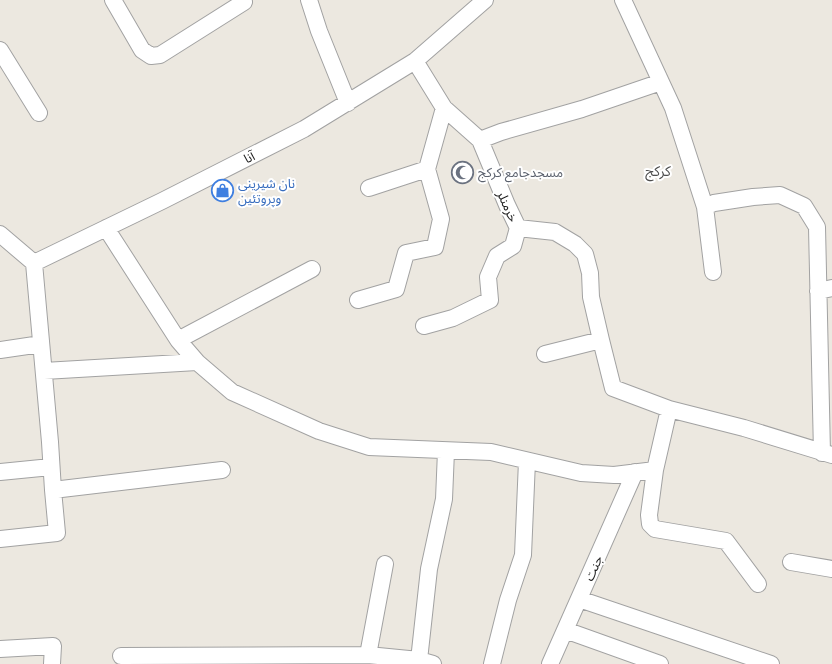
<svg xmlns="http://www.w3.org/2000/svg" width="832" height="664" viewBox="0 0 832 664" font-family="Overpass,'Noto Sans Arabic',sans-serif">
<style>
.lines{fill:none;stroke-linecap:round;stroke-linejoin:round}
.street-casing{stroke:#a2a2a2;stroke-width:18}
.street{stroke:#fff;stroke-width:16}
.labels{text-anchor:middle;stroke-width:4;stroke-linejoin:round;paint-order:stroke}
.street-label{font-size:13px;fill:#1b1b1b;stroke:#fff}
.worship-label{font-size:13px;fill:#5b616d;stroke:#fff;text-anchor:start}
.shop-label{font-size:13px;fill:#366cbe;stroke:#fff;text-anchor:start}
.neighbourhood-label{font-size:14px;fill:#4e4e4e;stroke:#fff}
</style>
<rect width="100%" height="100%" fill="#ece8e0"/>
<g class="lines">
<defs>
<path id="street" d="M113 0 142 50 151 56 160 55 244 2
M309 0 319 31 348 103
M623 0 673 108 705 207 714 203 753 197 780 195 804 206 817 227 822 453
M0 50 39 113
M415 61 444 108 480 140 507 205 518 228 555 232 575 244 585 254 590 273 591 297 601 340 613 388 669 409 744 428 832 455
M480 140 501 132 582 109 661 82
M369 188 427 169
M705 207 713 272
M106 228 178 340 197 362 232 392 319 431 369 447 491 452 581 473 614 475 655 470
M0 234 34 263 162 201 304 129 415 61 485 0
M818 291 832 288
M358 300 396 289 406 253 435 247 441 219 427 169 444 108
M424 326 453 318 490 300 488 277 497 256 513 246 518 228
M178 340 312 269
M0 350 41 344
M545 354 601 340
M44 371 197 362
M669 409 655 470 649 515 650 524 655 529 726 541 758 584
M0 472 51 467
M53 490 222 470
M0 539 57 533 53 490 50 442 34 263
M791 562 832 569
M579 599 771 664
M565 630 660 664
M0 649 53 646 52 664
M368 655 385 564
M121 656 368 655 419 660 433 664
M419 660 429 569 444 499 446 451
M492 664 508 600 523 555 527 461
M550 664 635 472"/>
</defs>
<use href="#street" class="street-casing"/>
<use href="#street" class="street"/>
</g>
<defs>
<symbol id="mosque-ring" viewBox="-11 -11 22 22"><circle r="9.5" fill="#fff" stroke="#6b7280" stroke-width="1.5"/><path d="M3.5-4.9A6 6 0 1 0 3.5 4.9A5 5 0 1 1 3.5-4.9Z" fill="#6b7280"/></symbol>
<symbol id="shop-ring" viewBox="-11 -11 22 22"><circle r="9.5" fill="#fff" stroke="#3f7fe0" stroke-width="1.5"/><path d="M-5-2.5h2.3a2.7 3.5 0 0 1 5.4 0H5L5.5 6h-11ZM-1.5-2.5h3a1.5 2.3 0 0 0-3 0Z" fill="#3f7fe0"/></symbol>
</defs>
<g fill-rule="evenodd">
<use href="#mosque-ring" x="450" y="160" width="25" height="25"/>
<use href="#shop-ring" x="210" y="178" width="25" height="25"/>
</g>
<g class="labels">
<g class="street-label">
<text transform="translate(249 157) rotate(-27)" y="5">آنا</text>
<text transform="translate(508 206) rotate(66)" y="5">خرمنلر</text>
<text transform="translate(593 568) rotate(-66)" y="5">جنت</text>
</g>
<g class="worship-label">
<text x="478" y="177">مسجدجامع کرکج</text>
</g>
<g class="shop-label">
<text x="238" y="188">نان شیرینی<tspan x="238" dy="15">وپروتئین</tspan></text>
</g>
<g class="neighbourhood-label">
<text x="658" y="176">کرکج</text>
</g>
</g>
</svg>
